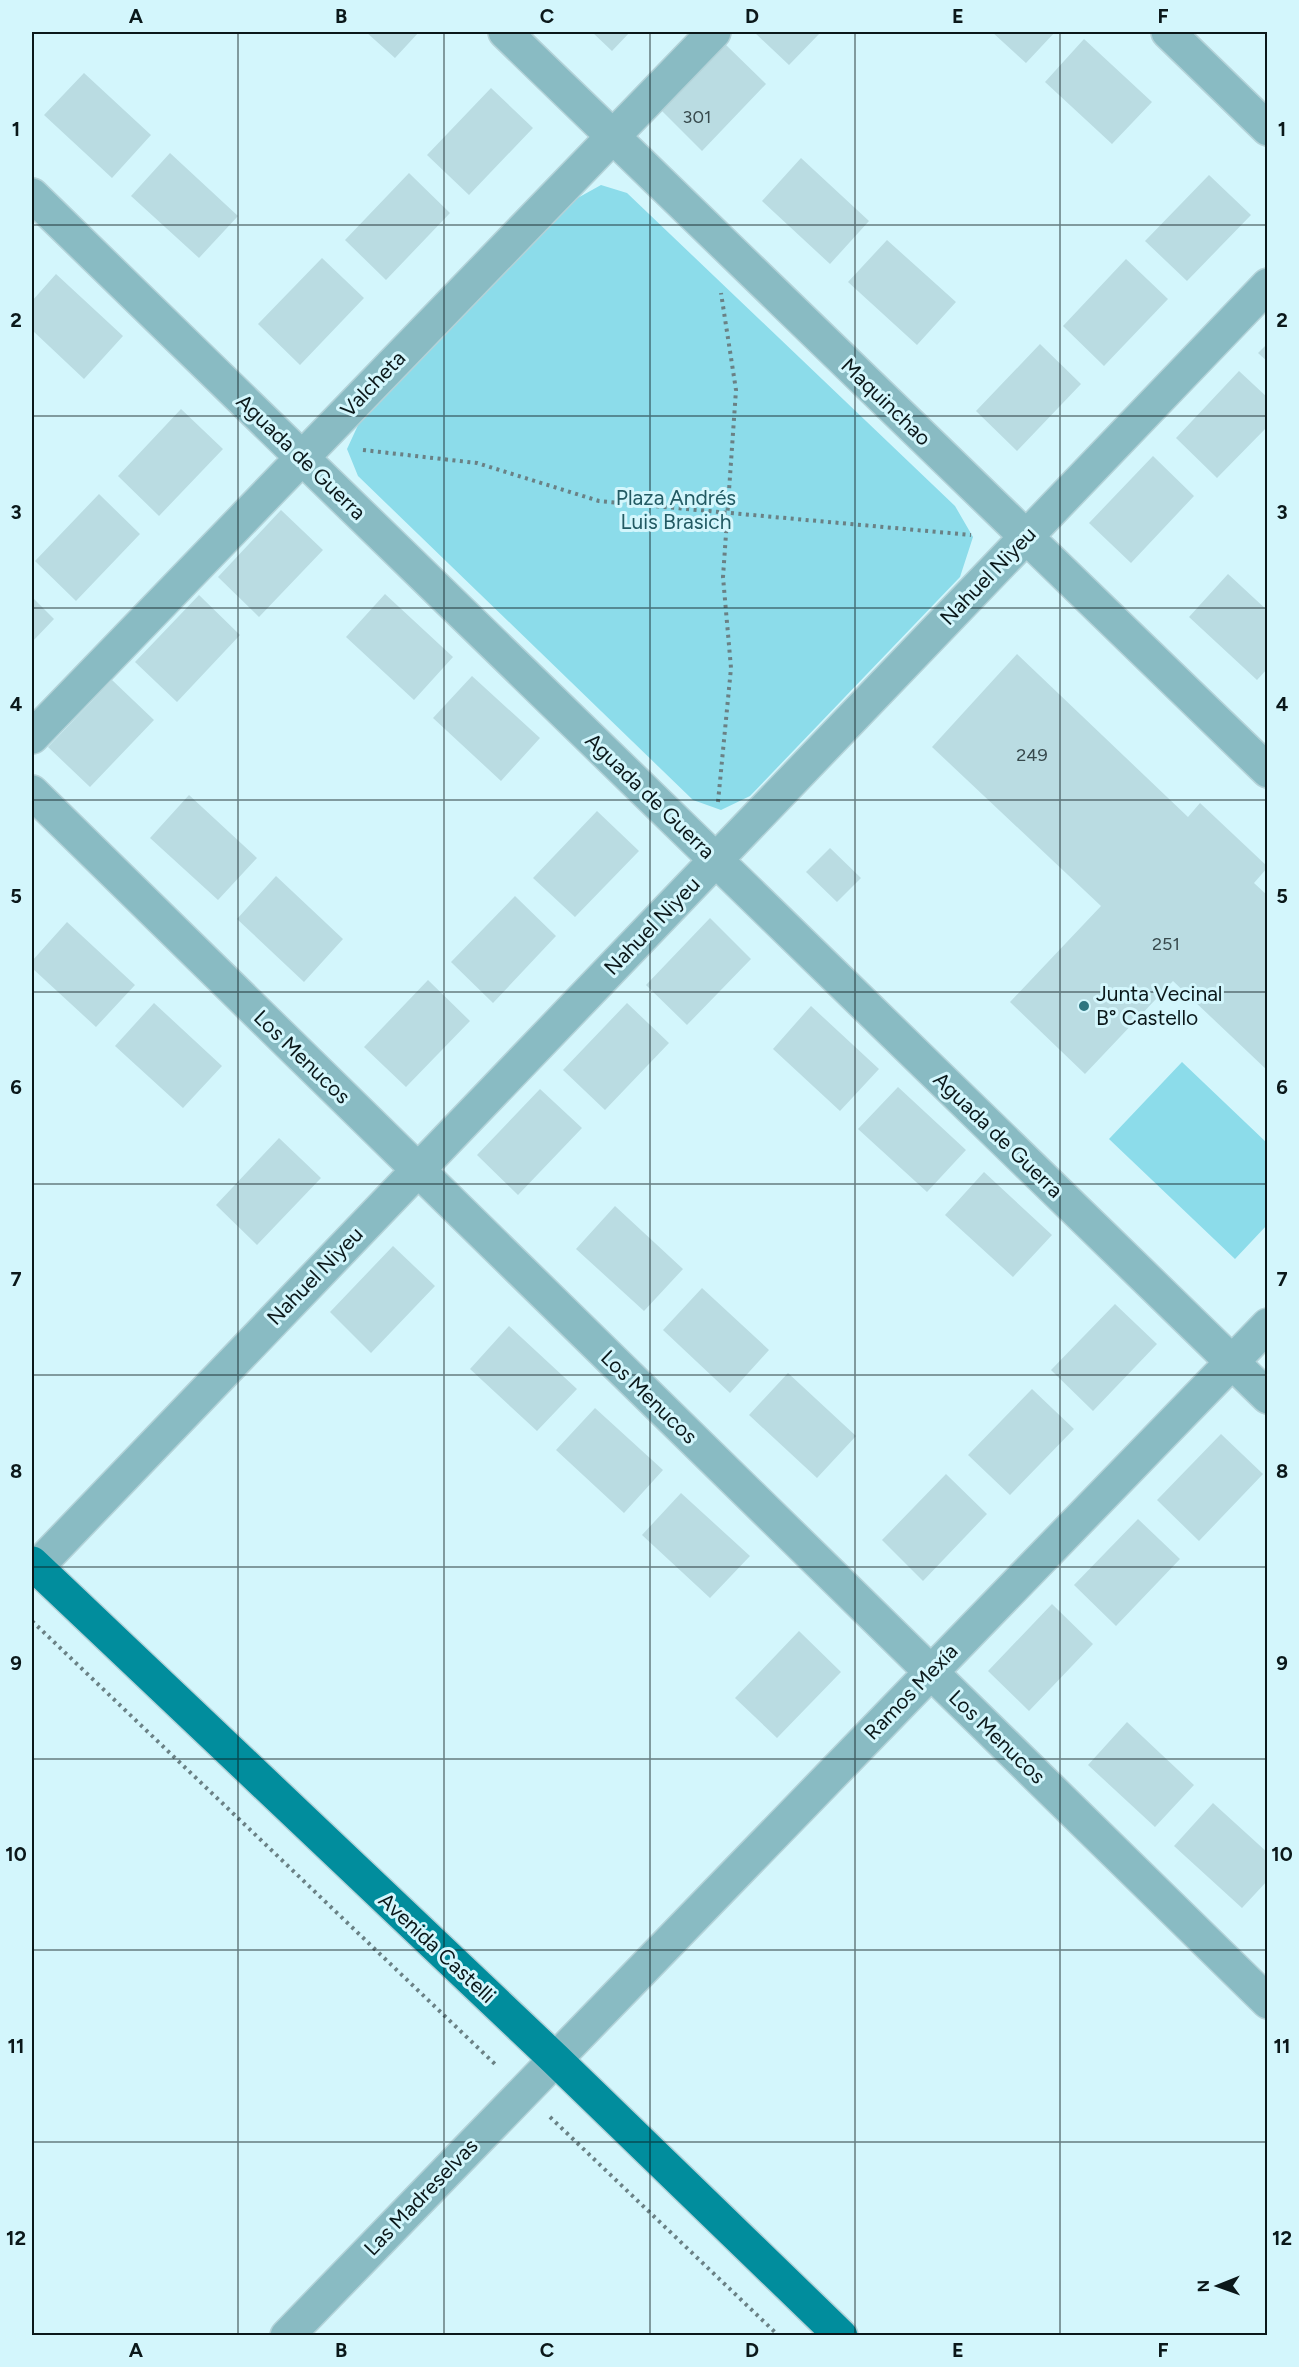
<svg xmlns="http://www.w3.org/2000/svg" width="1299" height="2367" viewBox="0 0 1299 2367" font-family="Figtree,sans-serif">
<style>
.green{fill:#8cdcea}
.building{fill:#badce2}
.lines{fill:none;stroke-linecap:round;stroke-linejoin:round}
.minor-casing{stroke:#b3d2d8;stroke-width:36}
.major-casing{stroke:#b3d2d8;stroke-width:36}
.path{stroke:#6a8185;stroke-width:4;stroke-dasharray:3 4.5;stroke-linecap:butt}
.minor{stroke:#89bbc3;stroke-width:33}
.major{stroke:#018d9d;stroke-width:33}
.grid{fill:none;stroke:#0b181a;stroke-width:1.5;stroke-opacity:0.55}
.poi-dot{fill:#2e7580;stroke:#d3f6fc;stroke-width:2}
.labels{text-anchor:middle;stroke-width:6;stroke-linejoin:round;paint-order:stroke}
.number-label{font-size:18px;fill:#37494c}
.street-label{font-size:21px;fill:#0b181a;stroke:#d3f6fc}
.park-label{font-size:21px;fill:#225a63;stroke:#d3f6fc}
.poi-label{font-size:21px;fill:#0b181a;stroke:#d3f6fc;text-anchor:start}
.neatline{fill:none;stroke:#0b181a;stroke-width:2}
.grid-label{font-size:20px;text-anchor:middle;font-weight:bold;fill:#0b181a}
</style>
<rect width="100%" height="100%" fill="#d3f6fc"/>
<path class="green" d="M601 185 627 193 955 506 973 537 960 577 750 796 721 810 693 800 358 476 347 449 359 423 574 200Z
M1182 1062 1267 1143V1225L1235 1259 1109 1139Z"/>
<path class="building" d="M366 32H419L395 58Z
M592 32H630L612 51Z
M754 32H821L789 65Z
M992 32H1055L1026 63Z
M1084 39 1152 102 1112 144 1045 82Z
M725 44 766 84 702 151 661 110Z
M84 73 151 135 112 178 44 115Z
M491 88 533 128 469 195 427 155Z
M170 153 238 216 199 258 131 196Z
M801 158 869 221 830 264 762 201Z
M409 173 450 213 386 280 345 240Z
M1209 175 1251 215 1187 281 1145 241Z
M887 240 956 302 917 345 848 282Z
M322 258 364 298 300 365 258 324Z
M1126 259 1168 299 1104 366 1063 326Z
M56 274 123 336 84 379 32 330V301Z
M1268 343V362L1258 353Z
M1040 344 1081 384 1017 451 976 411Z
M1239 371 1268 398V426L1217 478 1176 438Z
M181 409 223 449 159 516 118 476Z
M1153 456 1194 496 1131 563 1089 523Z
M99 494 140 534 76 601 35 561Z
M281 510 323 550 259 617 218 577Z
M1228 574 1268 611V668L1257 680 1189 617Z
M385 594 453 657 414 700 346 637Z
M199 595 240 635 177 702 135 662Z
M32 597 54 619 32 642Z
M1017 654 1188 817 1200 803 1268 867 1254 883 1268 896V1071L1173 981 1085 1074 1010 1002 1101 906 932 747Z
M472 676 540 738 501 781 433 718Z
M112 680 154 720 90 787 48 747Z
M189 795 257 858 218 900 150 838Z
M597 811 639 851 575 917 533 878Z
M830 848 861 878 837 902 806 872Z
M276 876 343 939 304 982 237 919Z
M515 896 556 936 493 1003 451 962Z
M710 918 751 959 687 1025 646 985Z
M67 922 135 985 96 1027 32 968V961Z
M428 980 470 1021 406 1087 364 1047Z
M154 1003 222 1066 183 1108 115 1046Z
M627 1003 669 1043 605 1110 563 1070Z
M811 1006 879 1069 840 1111 773 1049Z
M898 1087 966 1150 927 1192 858 1129Z
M540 1089 582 1128 518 1195 477 1155Z
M279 1138 321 1178 257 1245 216 1205Z
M984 1172 1052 1235 1013 1277 945 1215Z
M615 1206 683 1269 644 1311 576 1249Z
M393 1246 435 1286 371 1353 330 1312Z
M702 1288 769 1350 730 1393 663 1330Z
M1115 1304 1157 1344 1093 1411 1051 1370Z
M509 1326 577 1389 537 1431 470 1369Z
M788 1373 856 1436 817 1478 749 1415Z
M1032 1389 1074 1429 1010 1495 968 1455Z
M595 1408 663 1470 624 1513 556 1450Z
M1221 1434 1263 1474 1199 1541 1157 1500Z
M946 1474 987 1514 923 1581 882 1540Z
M681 1493 750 1556 710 1598 642 1535Z
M1138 1519 1180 1559 1116 1626 1074 1585Z
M1052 1604 1093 1644 1029 1711 988 1671Z
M799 1631 841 1672 777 1738 735 1698Z
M1127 1722 1194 1785 1155 1827 1088 1765Z
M1213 1803 1268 1853V1880L1242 1908 1174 1846Z"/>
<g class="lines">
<defs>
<path id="minor" d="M505 32 1268 771
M1168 32 1268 129
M32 195 1268 1397
M32 737 714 32
M32 792 1268 2002
M32 1572 1268 285
M287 2336 1268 1325"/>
<path id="major" d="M32 1563 555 2059 841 2336"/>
</defs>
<use href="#minor" class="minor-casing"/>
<use href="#major" class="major-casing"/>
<path class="path" d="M363 450 477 463 599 501 971 535
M718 802 731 668 723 577 736 390 721 293
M32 1621 497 2066
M550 2117 779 2336"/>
<use href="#minor" class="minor"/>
<use href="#major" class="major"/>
</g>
<path class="grid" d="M238 32V2336M444 32V2336M650 32V2336M855 32V2336M1060 32V2336M32 225H1268M32 416H1268M32 608H1268M32 800H1268M32 992H1268M32 1184H1268M32 1375H1268M32 1567H1268M32 1759H1268M32 1950H1268M32 2142H1268"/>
<circle class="poi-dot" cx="1084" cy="1006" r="6"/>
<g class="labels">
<g class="number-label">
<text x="697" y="123">301</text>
<text x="1032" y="761">249</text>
<text x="1166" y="950">251</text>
</g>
<g class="street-label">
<text transform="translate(373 384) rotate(-46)" y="7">Valcheta</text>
<text transform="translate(886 402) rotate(44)" y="7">Maquinchao</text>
<text transform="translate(301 457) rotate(44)" y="7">Aguada de Guerra</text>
<text transform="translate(988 576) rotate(-46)" y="7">Nahuel Niyeu</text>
<text transform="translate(650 796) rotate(44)" y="7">Aguada de Guerra</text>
<text transform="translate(652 926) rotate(-46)" y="7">Nahuel Niyeu</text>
<text transform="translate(302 1057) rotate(44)" y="7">Los Menucos</text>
<text transform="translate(998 1135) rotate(44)" y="7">Aguada de Guerra</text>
<text transform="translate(315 1276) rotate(-46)" y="7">Nahuel Niyeu</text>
<text transform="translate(649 1397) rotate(44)" y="7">Los Menucos</text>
<text transform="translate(911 1692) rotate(-46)" y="7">Ramos Mexía</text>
<text transform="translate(997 1737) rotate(44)" y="7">Los Menucos</text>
<text transform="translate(437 1948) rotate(43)" y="7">Avenida Castelli</text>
<text transform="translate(421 2197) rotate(-46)" y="7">Las Madreselvas</text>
</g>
<g class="park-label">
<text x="676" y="505">Plaza Andrés<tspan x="676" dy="24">Luis Brasich</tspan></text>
</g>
<g class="poi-label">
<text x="1096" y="1001">Junta Vecinal<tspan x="1096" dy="24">B° Castello</tspan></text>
</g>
</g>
<rect width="1299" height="2367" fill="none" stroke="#d3f6fc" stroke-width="66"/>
<g transform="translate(1218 2286) rotate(269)" stroke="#d3f6fc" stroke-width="4.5" paint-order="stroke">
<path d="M0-4.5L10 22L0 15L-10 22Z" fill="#0b181a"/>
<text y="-9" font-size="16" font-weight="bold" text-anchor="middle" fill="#0b181a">N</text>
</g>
<rect x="33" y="33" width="1233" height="2301" class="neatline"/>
<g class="grid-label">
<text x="136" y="23">A</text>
<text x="341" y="23">B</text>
<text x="547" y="23">C</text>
<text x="752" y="23">D</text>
<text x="958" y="23">E</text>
<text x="1163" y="23">F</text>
<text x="16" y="136">1</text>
<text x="1282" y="136">1</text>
<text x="16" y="327">2</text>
<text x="1282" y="327">2</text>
<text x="16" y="519">3</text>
<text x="1282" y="519">3</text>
<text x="16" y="711">4</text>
<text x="1282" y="711">4</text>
<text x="16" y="903">5</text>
<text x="1282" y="903">5</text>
<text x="16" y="1094">6</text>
<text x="1282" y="1094">6</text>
<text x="16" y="1286">7</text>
<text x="1282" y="1286">7</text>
<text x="16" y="1478">8</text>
<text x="1282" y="1478">8</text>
<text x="16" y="1670">9</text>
<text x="1282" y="1670">9</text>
<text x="16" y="1861">10</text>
<text x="1282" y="1861">10</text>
<text x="16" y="2053">11</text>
<text x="1282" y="2053">11</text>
<text x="16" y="2245">12</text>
<text x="1282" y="2245">12</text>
<text x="136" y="2357">A</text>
<text x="341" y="2357">B</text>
<text x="547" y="2357">C</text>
<text x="752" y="2357">D</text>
<text x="958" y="2357">E</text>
<text x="1163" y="2357">F</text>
</g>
</svg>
